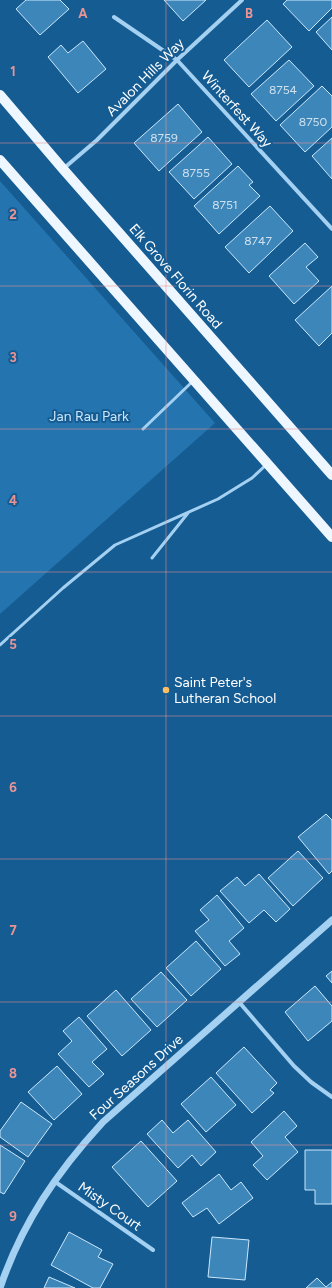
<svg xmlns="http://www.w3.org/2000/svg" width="332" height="1288" viewBox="0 0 332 1288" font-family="Figtree,sans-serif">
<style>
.green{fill:#2475af}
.building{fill:#3d86ba;stroke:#cbe7fc}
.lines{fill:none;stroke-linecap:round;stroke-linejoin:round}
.service{stroke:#a4d0f1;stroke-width:3}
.minor{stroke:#a4d0f1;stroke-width:4}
.tertiary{stroke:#a4d0f1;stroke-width:7}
.primary{stroke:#eef7ff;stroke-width:10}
.grid{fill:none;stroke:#ea9494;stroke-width:1;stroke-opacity:0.55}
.poi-dot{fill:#ffbe64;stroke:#155c93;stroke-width:1.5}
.labels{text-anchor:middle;stroke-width:4;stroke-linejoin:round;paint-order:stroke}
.number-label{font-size:12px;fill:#cee1ee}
.street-label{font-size:14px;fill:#fff;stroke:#155c93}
.park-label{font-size:14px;fill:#cbe7fc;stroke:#155c93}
.poi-label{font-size:14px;fill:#fff;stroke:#155c93;text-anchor:start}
.grid-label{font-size:13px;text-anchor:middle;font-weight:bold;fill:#ea9494;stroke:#155c93;stroke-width:4;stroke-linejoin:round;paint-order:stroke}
</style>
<rect width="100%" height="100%" fill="#155c93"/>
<path class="green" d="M0 181 215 423 0 614Z"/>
<path class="building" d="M26 0H60L69 9 40 35 16 9Z
M164 0H206L183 21Z
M287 0H332V8L309 31 283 4Z
M332 17V50L316 32Z
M267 20 292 47 249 87 224 60Z
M83 41 106 69 78 93 48 57 61 45 68 53Z
M289 60 314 86 276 121 251 94Z
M322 86 332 96V127L305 152 280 125Z
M178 104 202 132 159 171 134 143Z
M208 137 232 164 194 199 169 172Z
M332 138V179L312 156Z
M238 166 253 182 249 185 260 196 219 234 194 206Z
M270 206 293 231 249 273 225 247Z
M305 243 318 257 306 267 319 281 294 304 269 276Z
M332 286V333L319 346 295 320Z
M326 814 332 820V871L329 874 298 837Z
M298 851 323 878 293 906 268 878Z
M259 874 290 909 276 922 264 910 249 923 220 891 237 877 245 886Z
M217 895 244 928 229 941 240 954 225 966 195 931 209 920 200 910Z
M196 941 221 969 191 996 166 968Z
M332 971V983L326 976Z
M161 972 187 1000 157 1027 131 999Z
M315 986 332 1006V1021L308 1041 285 1012Z
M116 990 151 1030 122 1056 87 1016Z
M79 1017 107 1049 92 1062 104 1074 89 1087 58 1054 72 1041 63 1031Z
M244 1047 277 1083 270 1090 274 1093 252 1113 216 1073Z
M57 1066 82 1094 54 1120 28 1092Z
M211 1077 236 1105 206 1132 181 1104Z
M21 1102 52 1124 28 1157 0 1137V1131Z
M284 1111 297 1126 285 1137 298 1152 267 1180 253 1165 263 1156 251 1142Z
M162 1120 173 1133 188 1120 216 1152 201 1166 192 1155 178 1168 147 1134Z
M141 1141 177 1181 148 1207 112 1167Z
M0 1145 25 1161 4 1194 0 1192Z
M305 1150H332V1204H315V1190H305Z
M219 1174 231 1190 241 1182 253 1198 219 1224 207 1208 193 1217 182 1203Z
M69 1232 102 1250 98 1257 113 1264 100 1288H93L51 1265Z
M212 1237 249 1240 245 1280 208 1277Z
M49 1277 75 1288H44Z
M317 1278 326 1287 332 1282V1288H306Z"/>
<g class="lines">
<path class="service" d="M143 429 192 382
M152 558 188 513
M0 645 63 588 115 545 218 499 252 478 266 465"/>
<path class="minor" d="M114 17 177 60 332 229
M63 169 97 140 177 60 242 0
M239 1002 294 1066 311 1082 332 1097
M54 1181 153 1250"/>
<path class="tertiary" d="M0 1288C22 1223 57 1172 103 1122L332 920"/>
<path class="primary" d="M0 95 63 169 332 475
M0 160 332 537"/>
</g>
<path class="grid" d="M166 0V1288M0 143H332M0 286H332M0 429H332M0 572H332M0 716H332M0 859H332M0 1002H332M0 1145H332"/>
<circle class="poi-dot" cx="166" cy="690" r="4"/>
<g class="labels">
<g class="number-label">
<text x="283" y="94">8754</text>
<text x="313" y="126">8750</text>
<text x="164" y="142">8759</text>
<text x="196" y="177">8755</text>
<text x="225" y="209">8751</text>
<text x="258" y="245">8747</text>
</g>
<g class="street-label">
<text transform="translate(145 77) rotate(-45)" y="5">Avalon Hills Way</text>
<text transform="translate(237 109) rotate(48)" y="5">Winterfest Way</text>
<text transform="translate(176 276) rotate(49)" y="5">Elk Grove Florin Road</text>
<text transform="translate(136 1077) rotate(-42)" y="5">Four Seasons Drive</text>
<text transform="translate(110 1206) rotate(35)" y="5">Misty Court</text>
</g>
<g class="park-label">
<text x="89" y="421">Jan Rau Park</text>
</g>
<g class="poi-label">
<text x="174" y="687">Saint Peter's<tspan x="174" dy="16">Lutheran School</tspan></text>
</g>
</g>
<g class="grid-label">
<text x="83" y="18">A</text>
<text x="249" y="18">B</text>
<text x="13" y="76">1</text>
<text x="13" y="219">2</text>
<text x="13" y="362">3</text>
<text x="13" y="505">4</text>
<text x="13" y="649">5</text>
<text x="13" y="792">6</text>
<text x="13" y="935">7</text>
<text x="13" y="1078">8</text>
<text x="13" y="1221">9</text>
</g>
</svg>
